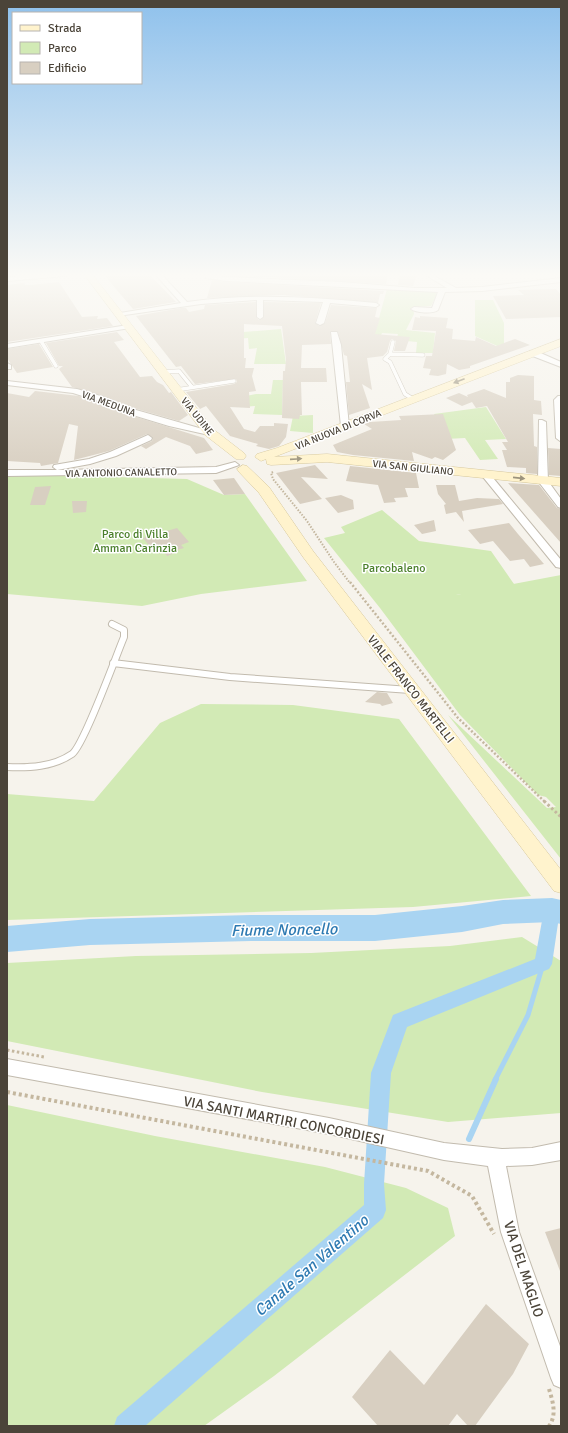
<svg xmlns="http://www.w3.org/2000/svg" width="568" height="1433" viewBox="0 0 568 1433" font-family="Signika,sans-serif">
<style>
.green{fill:#d2eab5}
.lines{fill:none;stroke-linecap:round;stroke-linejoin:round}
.stream-far1{stroke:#a9d4f2;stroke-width:5}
.stream{stroke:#a9d4f2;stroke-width:6}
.canal{fill:#a9d4f2;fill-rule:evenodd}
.river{fill:#a9d4f2;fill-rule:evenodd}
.building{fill:#d8cfc1}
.lane-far1-casing{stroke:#c2bbae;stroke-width:4.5}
.lane-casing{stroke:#c2bbae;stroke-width:8}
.street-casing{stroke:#c2bbae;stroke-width:2}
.secondary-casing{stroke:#d6c79b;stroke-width:1}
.path-far3{stroke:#c4b79f;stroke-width:2;stroke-dasharray:1.5 1.5;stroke-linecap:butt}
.path-far2{stroke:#c4b79f;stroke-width:2.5;stroke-dasharray:2 2;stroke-linecap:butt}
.path-far1{stroke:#c4b79f;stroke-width:3;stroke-dasharray:2.5 2.5;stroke-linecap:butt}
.path{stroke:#c4b79f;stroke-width:4;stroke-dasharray:3 3;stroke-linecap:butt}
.lane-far1{stroke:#fff;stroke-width:3.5}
.lane{stroke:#fff;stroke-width:6}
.street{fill:#fff;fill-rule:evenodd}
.secondary{fill:#fff3cd;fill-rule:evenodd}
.oneway{fill:#9c937c}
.labels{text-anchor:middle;stroke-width:3;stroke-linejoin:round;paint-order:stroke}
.far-street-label{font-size:10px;fill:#4b4439;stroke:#fff}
.park-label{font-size:12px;fill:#4a7f2a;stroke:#fff}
.street-label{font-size:12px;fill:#4b4439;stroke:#fff}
.near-street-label{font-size:14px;fill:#4b4439;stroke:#fff}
.near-water-label{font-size:16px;font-style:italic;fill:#2e7ab2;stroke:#fff}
</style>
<rect width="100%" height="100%" fill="#f6f3ec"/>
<path class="green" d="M387 289 435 292 437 294 431 306 413 307 414 314 406 330 435 333 433 353H416L417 342 396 340 398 334 382 333 375 350 350 330 376 329Z
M475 300H493L504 323V349L475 336Z
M281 329 286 364H254L257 348 249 349 248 338 196 341 193 336Z
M273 380H283L282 415 253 414 255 406 242 407 241 397 256 394H271Z
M486 407 506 439 485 440 498 459 480 460 465 438 446 439 434 414Z
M313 415V433L290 431 293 416Z
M7 474 187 479 224 495 245 494 307 581 201 594 142 606 7 594Z
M382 510 419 541 491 551 514 584 456 595 561 575V859L448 715 547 808 556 807 546 797 538 795 460 715 380 608 324 538 345 533 341 527Z
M201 704 293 705 399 719 531 896 413 907 7 920V794L94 801 160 723Z
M522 937 561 961V1113L448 1122 262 1092 7 1041V963L136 956 311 953 450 946Z
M7 1105 155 1136 325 1167 406 1188 448 1208 455 1236 274 1376 204 1426H7Z"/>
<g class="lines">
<path class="stream-far1" d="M495 1080 528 1015 543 964"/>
<path class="stream" d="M469 1139 496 1079"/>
<path class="canal" d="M552 903 558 905 560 910 552 964 549 969 407 1027 391 1073 384 1184 386 1210 383 1218 145 1426H114L117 1417 364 1205V1184L371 1073 393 1015 535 959 544 910 546 905Z"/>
<path class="river" d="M552 898 561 900V924L552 922 503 924 462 932 375 941H251L90 945 7 952V926L90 919 251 915H375L462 906 503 900Z"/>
</g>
<path class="building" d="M119 274H149L176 302 133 309 105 276Z
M214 274H373L388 275 386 284Z
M400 274H417L413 286 398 285Z
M212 280 226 282 384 291 383 294H380L378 303 282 295 207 298Z
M59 282 82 317 98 316 97 319 107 318 113 326 7 342V285L24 283 25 285H31Z
M556 289 561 295V317L506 319 493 296 524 295 518 290Z
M256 302V317L259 320 264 317V302L321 303 315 323 319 326 325 323 331 305 377 308 375 317 380 318 375 334 410 337 405 351H394L396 341 392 339 390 341 387 352 383 356 367 358 372 390 362 384 370 408 349 415 346 382H350L347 356 344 355 338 332 330 331 331 344 302 345 301 368H326L327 382H301L302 415H300L299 419 282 418 283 371H285L286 360 282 326 244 324V358H246L245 368H254L252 376 256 391 249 392 250 408 230 407 244 429 255 432 260 426H274V423L288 424 286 437 279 446 269 449 256 446 258 444 230 436 206 406 200 409 186 392 234 384 237 382 236 379 195 384 181 366 176 367 136 316 181 308H186L189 312 204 309 205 305Z
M420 316 448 318 446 328 453 329 452 339 475 341 476 337 496 346 515 339 530 345 470 366V368L459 370 447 364 446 374 438 376 429 375 431 369 423 368 426 356H432L436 331 412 330 415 317 420 318Z
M117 332 124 340 114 342 140 377 152 376 157 382 163 385 169 393 171 392 188 415 179 421 130 407 104 396 72 387 59 369 63 366H59L46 343Z
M39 344 53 367 17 373 7 358V349Z
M518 375 534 376V400L541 401 542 415 533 414 534 446 537 447V474L526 473V468L507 467 502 450H507L502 442H508L487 406 476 408 472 402 462 406 446 398 459 393 468 397 467 395 484 389 506 398V382H510V378Z
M35 391 79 396 97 402 123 413 204 438 213 450 196 454 190 446 166 437 146 449 141 446 152 441 153 438 147 434 109 451 74 460 78 426 69 424 58 463 41 466 40 463 7 461V393L29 397Z
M443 414 456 450 443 460 435 457 432 459 412 452 414 461 353 455 337 452 333 445 372 429 364 424 370 422 401 420 399 416Z
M548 448 561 449V476L549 475Z
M315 465 328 479 301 477 322 499 300 504 276 473Z
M350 466 416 473 419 488H405L408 497 394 498 396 502 384 503 378 485 346 481Z
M234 478 245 494 224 495 213 480Z
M508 483 539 485 557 508 561 509V543Z
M436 485H455L459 501 477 498 499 499 503 504 462 511 464 522 456 512 446 514 444 505 446 504 438 494Z
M51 486 45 505H30L35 487Z
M341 495 353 500 354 509 338 513 325 498Z
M72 501H87L86 512 73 513Z
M434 520 436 531 422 534 414 525Z
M509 523 518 534 544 564 530 567 524 559 510 561 493 541 480 544 468 530Z
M177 528 189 542 181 545 184 548 177 550 178 552 167 556 163 550 154 552 143 538Z
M377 692 387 693 393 703 382 706 380 704 365 702Z
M561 1228V1271H560L545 1232Z
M486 1304 529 1344 513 1374 475 1426H468L457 1414 448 1426H378L352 1397 390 1350 424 1385Z"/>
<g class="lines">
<defs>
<path id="lane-far1" d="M41 341 56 366
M390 354 393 342
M163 372 179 371 192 387
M176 390 234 381
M413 399 405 394 390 362 385 359 390 354 423 355"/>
<path id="lane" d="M113 663 230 677 410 690
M7 767C29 768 53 767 72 754 84 745 116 656 124 637V630L112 624"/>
<path id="street" d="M46 274H68L65 276 7 281V277Z
M155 274H161L187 302C252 293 311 297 376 303L379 305 376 307 330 303 324 323 320 325 316 323 323 302 263 300V317L260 319 257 317V300L201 304 118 316 117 315 120 313 181 303Z
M206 274 226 277 341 282 415 288H447L424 274H431L456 288 482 287 561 278V282L482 291 445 292 438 310C433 314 416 313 411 309L414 307 432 308 438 292 226 281 206 278Z
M128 325 130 326V328L7 348V344Z
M331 332H337L341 345 349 426 345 428 341 426Z
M530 351H536L561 362V367L530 355Z
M7 363 11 365V369H7Z
M7 381 77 389 104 397 129 408 213 432 209 435 169 426 123 412 98 401 73 393 7 385Z
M558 396H561L560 441 556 438 554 400Z
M539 420H542L546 422 548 481 561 499V508L558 507 538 481Z
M148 435 152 438 151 440 116 456 90 464 57 470 216 467 235 462 239 465 216 473 7 476V470H57L53 467 54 465 89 459 110 452Z
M486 472 489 473 561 560V568L556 567 483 477V473Z
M7 1059 329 1118 444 1143 502 1149 532 1148 561 1142V1160L532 1165 506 1166 519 1232 561 1349V1388L554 1385 551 1378 501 1232 488 1166 444 1160 329 1134 7 1075Z"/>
<path id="secondary" d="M84 274H92L213 429 244 453 246 456 244 459H236L205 435Z
M561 339V346L274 457 327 454 561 478V486L327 462 271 465 267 464 266 459 261 461 255 457 257 454 277 448Z
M243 465 247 466 269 487 313 551 561 870V893L554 891 303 557 259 493 239 472 237 469Z"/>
</defs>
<use href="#lane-far1" class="lane-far1-casing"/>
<use href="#lane" class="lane-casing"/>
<use href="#street" class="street-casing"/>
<use href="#secondary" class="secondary-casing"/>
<path class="path-far3" d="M273 472 271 473 273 479 307 521 334 562 350 583"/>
<path class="path-far2" d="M350 582 458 718 545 802"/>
<path class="path-far1" d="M544 801 561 817
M7 1050 44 1057"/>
<path class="path" d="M7 1092 428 1171 472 1196 494 1234
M549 1389C553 1402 557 1415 549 1426"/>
<use href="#lane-far1" class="lane-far1"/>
<use href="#lane" class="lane"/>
<use href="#street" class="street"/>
<use href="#secondary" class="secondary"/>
</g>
<defs><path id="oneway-solid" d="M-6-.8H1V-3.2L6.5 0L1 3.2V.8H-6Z"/></defs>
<g class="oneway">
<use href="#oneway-solid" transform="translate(459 381) rotate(159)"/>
<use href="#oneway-solid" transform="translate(296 459) rotate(-4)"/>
<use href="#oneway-solid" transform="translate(519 478) rotate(6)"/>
</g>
<linearGradient id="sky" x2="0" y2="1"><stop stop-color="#8fc1ec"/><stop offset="0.58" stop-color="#fbfaf6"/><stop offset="1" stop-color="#fbfaf6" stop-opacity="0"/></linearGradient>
<rect width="568" height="474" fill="url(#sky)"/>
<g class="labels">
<g class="far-street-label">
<text transform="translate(109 403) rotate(20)" y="4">VIA MEDUNA</text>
<text transform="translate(198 416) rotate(51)" y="4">VIA UDINE</text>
<text transform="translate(338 429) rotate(-22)" y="4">VIA NUOVA DI CORVA</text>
<text transform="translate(413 467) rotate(6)" y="4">VIA SAN GIULIANO</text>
<text transform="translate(121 472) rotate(-1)" y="4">VIA ANTONIO CANALETTO</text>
</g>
<g class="park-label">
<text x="135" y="538">Parco di Villa<tspan x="135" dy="14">Amman Carinzia</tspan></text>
<text x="394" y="572">Parcobaleno</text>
</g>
<g class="street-label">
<text transform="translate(411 689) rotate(52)" y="4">VIALE FRANCO MARTELLI</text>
</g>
<g class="near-street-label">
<text transform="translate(284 1120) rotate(11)" y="5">VIA SANTI MARTIRI CONCORDIESI</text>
<text transform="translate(524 1269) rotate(72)" y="5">VIA DEL MAGLIO</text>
</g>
<g class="near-water-label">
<text transform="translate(284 929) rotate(-1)" y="6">Fiume Noncello</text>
<text transform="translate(311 1265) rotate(-41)" y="6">Canale San Valentino</text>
</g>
</g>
<rect width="568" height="1433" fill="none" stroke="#4b4439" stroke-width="16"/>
<rect x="12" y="12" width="130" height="72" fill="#ffffff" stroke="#b7b4b0"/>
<rect x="20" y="25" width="20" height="6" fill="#fff3cd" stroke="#b7b4b0"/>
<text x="48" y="32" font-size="12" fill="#4b4439">Strada</text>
<rect x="20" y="42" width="20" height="12" fill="#d2eab5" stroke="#b7b4b0"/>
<text x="48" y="52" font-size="12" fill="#4b4439">Parco</text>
<rect x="20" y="62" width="20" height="12" fill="#d8cfc1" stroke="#b7b4b0"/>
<text x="48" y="72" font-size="12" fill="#4b4439">Edificio</text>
</svg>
